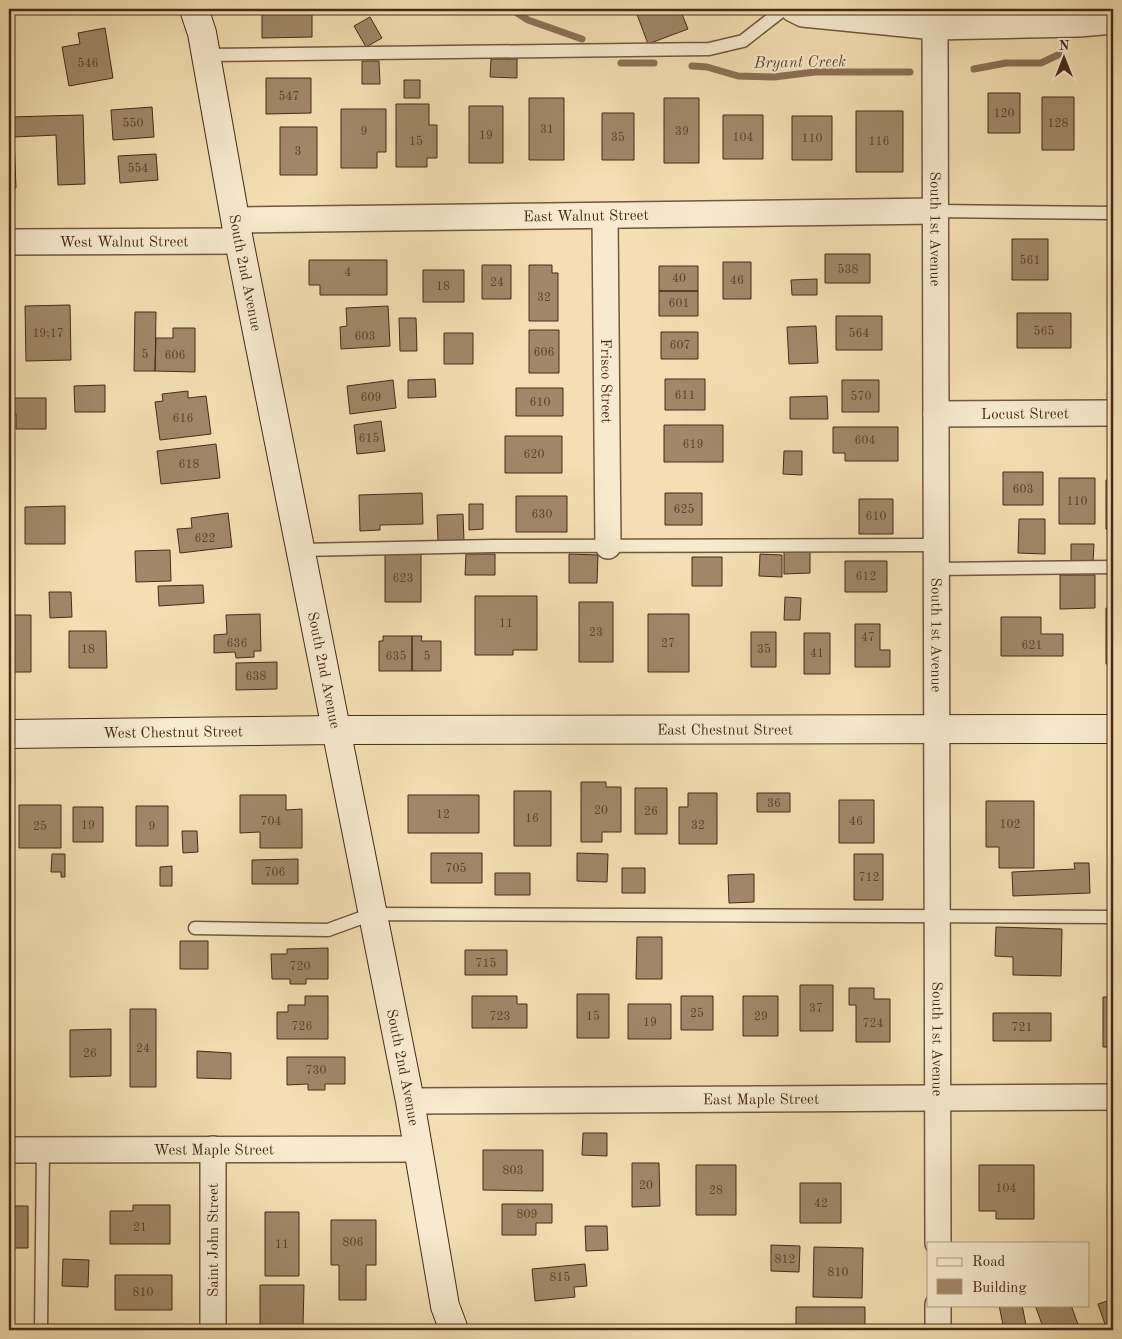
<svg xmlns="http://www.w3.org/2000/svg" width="1122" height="1339" viewBox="0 0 1122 1339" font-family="'Old Standard TT',serif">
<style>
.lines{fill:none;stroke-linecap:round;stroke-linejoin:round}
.stream{stroke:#8c7156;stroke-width:7}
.building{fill:#a18869;stroke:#482a19}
.lane-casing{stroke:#735740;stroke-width:15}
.street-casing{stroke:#735740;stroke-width:28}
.secondary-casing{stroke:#482a19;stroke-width:30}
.lane{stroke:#f7eace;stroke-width:12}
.street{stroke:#f7eace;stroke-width:25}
.secondary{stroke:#f7eace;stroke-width:28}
.labels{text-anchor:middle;stroke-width:4;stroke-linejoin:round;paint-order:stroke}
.number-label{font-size:12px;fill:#5e422d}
.street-label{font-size:15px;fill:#482a19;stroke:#f7eace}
.water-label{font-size:16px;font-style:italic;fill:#644832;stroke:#f7eace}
</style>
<rect width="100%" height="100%" fill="#f3dfb3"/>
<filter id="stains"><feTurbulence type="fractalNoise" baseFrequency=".004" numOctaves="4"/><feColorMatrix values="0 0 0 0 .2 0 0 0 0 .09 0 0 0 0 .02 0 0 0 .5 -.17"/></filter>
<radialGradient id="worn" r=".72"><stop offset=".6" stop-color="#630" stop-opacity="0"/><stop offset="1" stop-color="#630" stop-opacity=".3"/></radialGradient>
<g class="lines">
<path class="stream" d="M511 9 528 20 582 39
M621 63H654
M692 66 707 67 738 76 774 77 815 72H910
M974 69 1006 63H1041L1060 54"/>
</g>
<path class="building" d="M262 9H312V37L262 38Z
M635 9H680L688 29 648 44Z
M370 17 382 38 366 47 354 26Z
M105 28 113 78 69 86 62 47 80 44 78 33Z
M491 59H517V78L490 77Z
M362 61H379L380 84H362Z
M266 78H311V113L266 114Z
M404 80H420V98H404Z
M988 93H1020V133H988Z
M1042 97H1074V150H1042Z
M529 98H564V160H529Z
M664 98H699V163H664Z
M396 104H429V125H437V158H427V167H396Z
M469 106H503V163H469Z
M152 107 154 137 113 140 111 110Z
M341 109H386V152H377V168H341Z
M856 111H903V172H856Z
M602 113H634V160H602Z
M83 115 85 184 58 185 56 135 14 137 16 188H9V117Z
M723 115H763V159H723Z
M792 116H832V160H792Z
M280 127H317V175H280Z
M156 154 158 180 120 183 118 156Z
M1012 239H1048V280H1012Z
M825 254H870V283H825Z
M309 260H387V295H320V285H309Z
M723 262H751V299H723Z
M482 265H511V299H482Z
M529 265H552V273H558V321H529Z
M659 266H698V291H659Z
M423 270H464V302H423Z
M817 279V295H792L791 280Z
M659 291H698V316H659Z
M70 305 71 360 26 361 25 306Z
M388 306 390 346 341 349 340 327 347 326 346 308Z
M135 312H156L155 371H134Z
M1017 313H1071V348H1017Z
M836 316H882V350H836Z
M399 318H416L417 351H400Z
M816 326 818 363 789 364 787 327Z
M173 328H195V372L155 371 156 338H173Z
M529 330H559V373H529Z
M661 332H698V359H661Z
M444 333H473V364H444Z
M435 379 436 397 408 398V380Z
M665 379H705V410H665Z
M393 380 396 408 350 414 347 386Z
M842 380H879V412H842Z
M105 385V412H75L74 386Z
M516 388H563V416H516Z
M188 391V398L206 396 211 434 160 440 155 402 163 401 162 394Z
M827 396 828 419H790V397Z
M10 398H46V429H16V414H10Z
M381 421 385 451 357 454 354 425Z
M664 425H723V462H664Z
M833 427H898V461H845V453H833Z
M505 436H562V473H505Z
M216 444 220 478 161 484 157 451Z
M784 451H802V475L783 474Z
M1003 472H1043V505H1003Z
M1059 478H1095V524H1059Z
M1106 480H1113V529H1106Z
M422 493 423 524 380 525V530L360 531 359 495Z
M665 493H702V525H665Z
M516 496H567V532H516Z
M859 499H893V534H859Z
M469 504H483V529L469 530Z
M65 506V544H25V507Z
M228 513 232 547 180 553 177 529 192 528 191 518Z
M463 514 464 541 438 542 437 515Z
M1019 519H1045V554L1018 553Z
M1071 544H1094L1093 562 1071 561Z
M170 550 171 581 136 582 135 551Z
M810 551V573L784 574V552Z
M385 554H421V602H385Z
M466 554H495V575H465Z
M569 554 598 555 597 583H569Z
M760 554 782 555V577L759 576Z
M692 557H722V586H692Z
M845 561H887V592H845Z
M1060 575H1095V608L1060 609Z
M203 585 204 603 159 606 158 586Z
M49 592H71L72 617 50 618Z
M475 596H537V650H513V655H475Z
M785 597 801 598 800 620H784Z
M579 602H613V662H579Z
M1106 608H1113V664H1106Z
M260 614 261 651H254V657L236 658 235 652 214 653V635L227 634 226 615Z
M648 614H689V672H648Z
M9 615H31V672H9Z
M1001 617H1041V634H1063V656H1001Z
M855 624H880V650H890V667H855Z
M69 631H106L107 668H69Z
M751 632H776V667H751Z
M804 633H830V674H804Z
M383 636H412V671H379V641H383Z
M412 636H422L421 641H441V671H412Z
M277 662V689L236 690V663Z
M581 782H606V787H621V832H602V842H581Z
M635 788H667V834H635Z
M514 791H551V846H514Z
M688 793H717V844H679V807H688Z
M757 793H790V812H757Z
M240 795H286V810L302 809V848H260V832L240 833Z
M408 795H479V833H408Z
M839 800H874V843H839Z
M986 801H1034V868H999V847H986Z
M19 805H61V848H19Z
M136 806H168V846H136Z
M73 807H103V842H73Z
M182 831H197L198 852 183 853Z
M431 853H482V883H431Z
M577 853 608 854 607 882 577 881Z
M52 854H65V877H61V872H51Z
M854 854H883V900H854Z
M298 859V884H252V860Z
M1074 863H1089L1090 893 1013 896 1012 872 1075 869Z
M172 866V886H160V867Z
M622 868H645V893H622Z
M9 871 12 872 11 911H9Z
M495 873H530V895H495Z
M754 874V902L729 903 728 875Z
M996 927 1062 929 1061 976 1013 975V957L995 956Z
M637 937H662V979H636Z
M180 941H208V969H180Z
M328 948V979H306V984H290V979H272L271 954H287V949Z
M465 950H507V975H465Z
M800 985H833V1031H800Z
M849 988H874V999H890V1042H856V1005H849Z
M577 994H609V1038H577Z
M305 996H328V1039H277V1012H288V1005H305Z
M472 996H517V1004H527V1028H472Z
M681 996H713V1030H681Z
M743 996H778V1036H743Z
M1103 997H1113V1047H1103Z
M628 1004H671V1039H628Z
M130 1009H156V1087H130Z
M993 1013H1051V1041H993Z
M111 1029V1076L70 1077V1030Z
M197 1051 231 1053V1079L197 1078Z
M287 1057H345V1084H325V1090H308V1084L287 1085Z
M583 1133H607V1156L582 1155Z
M483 1150H543V1191L483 1190Z
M632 1163H659L660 1206 632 1207Z
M696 1165H736V1215H696Z
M979 1165H1034V1219H996V1211H979Z
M800 1183H841V1223H800Z
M502 1204H552V1223H536V1235H502Z
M133 1205H170V1244H110V1211H133Z
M9 1206H28V1248H9Z
M265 1212H299V1276H265Z
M331 1220H376V1265H366V1300H339V1265H331Z
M585 1226H607L608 1250 586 1251Z
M771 1245 800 1246 799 1272 771 1271Z
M814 1247 863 1248 862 1298 813 1297Z
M63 1259 89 1260 88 1287 62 1286Z
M585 1264 587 1286 574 1287 575 1297 535 1301 532 1269Z
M115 1275H172V1310H115Z
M260 1285H304L303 1326 260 1325Z
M1113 1299V1330H1107L1098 1304Z
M999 1305H1022L1027 1330H1004Z
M1035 1305H1071L1080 1330H1044Z
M796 1307H865V1330H796Z"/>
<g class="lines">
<defs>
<path id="lane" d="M206 55 709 49 743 41 784 9
M936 211 1113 213
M300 550 493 546 936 545
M936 569 1113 567
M195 928 328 930 372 914 1113 917
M41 1330 43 1150"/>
<g id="street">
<path d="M793 9 803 14 935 27 1079 24 1113 21"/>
<path id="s1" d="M935 27 938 1243"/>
<path id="s2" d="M605 216 608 546"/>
<path id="s3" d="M236 220 936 211"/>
<path id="s4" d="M9 242 239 241"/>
<path id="s5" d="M936 414 1113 413"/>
<path id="s6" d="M410 1101 1113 1097"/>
<path id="s7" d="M9 1150 418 1149"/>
<path d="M938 1305V1330"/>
<path d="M213 1330V1149"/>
</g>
<g id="secondary">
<path id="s8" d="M194 9 202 33 239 241 410 1101 445 1306 454 1330"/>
<path id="s9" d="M9 734 336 730 1113 729"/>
</g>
</defs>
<use href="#lane" class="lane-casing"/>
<use href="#street" class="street-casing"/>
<use href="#secondary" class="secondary-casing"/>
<use href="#lane" class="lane"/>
<use href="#street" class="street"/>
<use href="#secondary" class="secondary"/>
</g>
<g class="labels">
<g class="number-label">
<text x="88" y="67">546</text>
<text x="289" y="100">547</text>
<text x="1004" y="117">120</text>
<text x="133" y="127">550</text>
<text x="1058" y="127">128</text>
<text x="547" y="133">31</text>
<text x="364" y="135">9</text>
<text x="682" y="135">39</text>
<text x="486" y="139">19</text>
<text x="618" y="141">35</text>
<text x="743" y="141">104</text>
<text x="812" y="142">110</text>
<text x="416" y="145">15</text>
<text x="879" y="145">116</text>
<text x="298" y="155">3</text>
<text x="138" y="172">554</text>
<text x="1030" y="264">561</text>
<text x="848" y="273">538</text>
<text x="348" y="276">4</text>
<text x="679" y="282">40</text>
<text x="737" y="284">46</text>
<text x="497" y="286">24</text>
<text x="443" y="290">18</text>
<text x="544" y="301">32</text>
<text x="679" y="307">601</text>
<text x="1044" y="335">565</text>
<text x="48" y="337">19;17</text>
<text x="859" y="337">564</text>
<text x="365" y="340">603</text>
<text x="680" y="349">607</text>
<text x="544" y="356">606</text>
<text x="145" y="358">5</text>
<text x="175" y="359">606</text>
<text x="685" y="399">611</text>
<text x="861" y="400">570</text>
<text x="371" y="401">609</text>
<text x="540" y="406">610</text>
<text x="183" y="422">616</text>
<text x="369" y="442">615</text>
<text x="865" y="444">604</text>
<text x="693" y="448">619</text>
<text x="534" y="458">620</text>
<text x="189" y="468">618</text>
<text x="1023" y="493">603</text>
<text x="1077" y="505">110</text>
<text x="684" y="513">625</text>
<text x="542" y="518">630</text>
<text x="876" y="520">610</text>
<text x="205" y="542">622</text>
<text x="866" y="580">612</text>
<text x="403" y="582">623</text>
<text x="506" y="627">11</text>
<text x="596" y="636">23</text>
<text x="868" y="641">47</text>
<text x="237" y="647">636</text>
<text x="668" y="647">27</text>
<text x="1032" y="649">621</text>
<text x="88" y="653">18</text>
<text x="764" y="653">35</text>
<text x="817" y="657">41</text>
<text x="396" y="660">635</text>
<text x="427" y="660">5</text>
<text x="256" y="680">638</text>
<text x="774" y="807">36</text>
<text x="601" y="814">20</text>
<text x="651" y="815">26</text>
<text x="443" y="818">12</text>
<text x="532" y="822">16</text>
<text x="271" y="825">704</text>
<text x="856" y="825">46</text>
<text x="1010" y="828">102</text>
<text x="88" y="829">19</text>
<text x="698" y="829">32</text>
<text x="40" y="830">25</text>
<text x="152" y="830">9</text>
<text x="456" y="872">705</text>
<text x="275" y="876">706</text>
<text x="869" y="881">712</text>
<text x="486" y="967">715</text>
<text x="300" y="970">720</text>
<text x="816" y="1012">37</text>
<text x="697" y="1017">25</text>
<text x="500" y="1020">723</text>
<text x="593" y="1020">15</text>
<text x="761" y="1020">29</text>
<text x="650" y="1026">19</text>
<text x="873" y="1027">724</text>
<text x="302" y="1030">726</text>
<text x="1022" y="1031">721</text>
<text x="143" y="1052">24</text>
<text x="90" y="1057">26</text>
<text x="316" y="1074">730</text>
<text x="513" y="1174">803</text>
<text x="646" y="1189">20</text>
<text x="1006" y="1192">104</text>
<text x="716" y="1194">28</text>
<text x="821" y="1207">42</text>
<text x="527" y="1218">809</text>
<text x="140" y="1231">21</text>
<text x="353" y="1246">806</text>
<text x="282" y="1248">11</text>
<text x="785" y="1263">812</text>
<text x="838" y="1276">810</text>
<text x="560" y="1281">815</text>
<text x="143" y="1296">810</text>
</g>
<g class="street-label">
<text dy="5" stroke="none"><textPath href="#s3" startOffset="350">East Walnut Street</textPath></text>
<text dy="5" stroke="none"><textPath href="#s1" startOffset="202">South 1st Avenue</textPath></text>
<text dy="5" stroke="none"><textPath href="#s4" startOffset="115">West Walnut Street</textPath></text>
<text dy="5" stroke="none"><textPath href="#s8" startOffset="269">South 2nd Avenue</textPath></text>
<text dy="5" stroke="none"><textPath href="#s2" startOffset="165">Frisco Street</textPath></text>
<text dy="5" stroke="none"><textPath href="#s5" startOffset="89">Locust Street</textPath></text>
<text dy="5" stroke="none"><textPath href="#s1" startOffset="608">South 1st Avenue</textPath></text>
<text dy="5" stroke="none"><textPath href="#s8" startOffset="674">South 2nd Avenue</textPath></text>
<text dy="5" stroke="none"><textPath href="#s9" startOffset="716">East Chestnut Street</textPath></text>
<text dy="5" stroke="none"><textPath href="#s9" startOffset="164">West Chestnut Street</textPath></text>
<text dy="5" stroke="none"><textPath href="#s1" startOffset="1012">South 1st Avenue</textPath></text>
<text dy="5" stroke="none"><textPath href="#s8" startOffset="1079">South 2nd Avenue</textPath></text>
<text dy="5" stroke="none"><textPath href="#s6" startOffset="351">East Maple Street</textPath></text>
<text dy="5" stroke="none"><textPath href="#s7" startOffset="205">West Maple Street</textPath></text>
<text transform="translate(213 1240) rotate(-90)" y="5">Saint John Street</text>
</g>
<g class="water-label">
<text transform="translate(800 61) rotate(-1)" y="6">Bryant Creek</text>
</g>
</g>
<rect width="1122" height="1339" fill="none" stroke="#f3dfb3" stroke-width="30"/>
<rect x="10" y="10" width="1102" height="1319" fill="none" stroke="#482a19" stroke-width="2.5"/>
<rect x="15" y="15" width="1092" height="1309" fill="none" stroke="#482a19"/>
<rect x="927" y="1242" width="162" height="65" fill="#f7eace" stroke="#b19d86"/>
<rect x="937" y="1258" width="25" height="8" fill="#f7eace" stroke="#b19d86"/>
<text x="972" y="1266" font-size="15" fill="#482a19">Road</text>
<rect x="937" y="1279" width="25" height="15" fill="#a18869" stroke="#b19d86"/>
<text x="972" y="1292" font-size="15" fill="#482a19">Building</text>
<g transform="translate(1064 58)" stroke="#f7eace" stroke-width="4" paint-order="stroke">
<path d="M0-4L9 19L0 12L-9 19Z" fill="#482a19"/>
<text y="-8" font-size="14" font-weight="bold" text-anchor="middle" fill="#482a19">N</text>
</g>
<rect width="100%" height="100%" filter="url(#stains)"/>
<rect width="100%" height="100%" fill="url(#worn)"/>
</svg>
